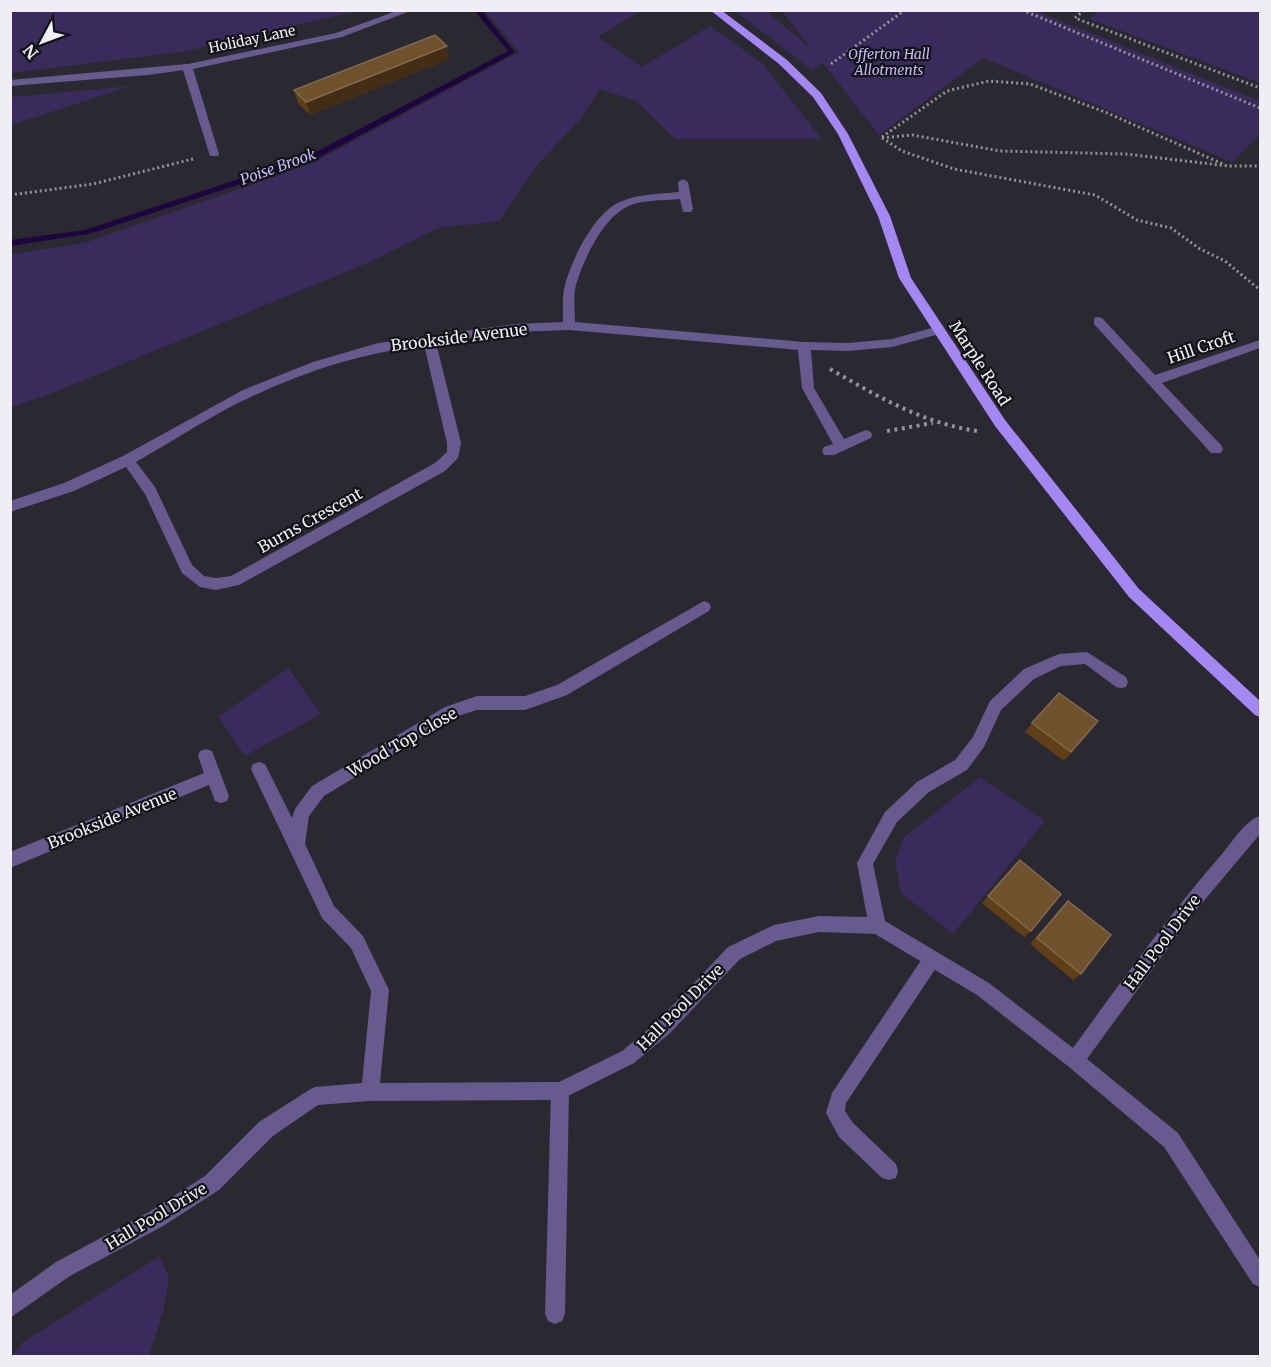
<svg xmlns="http://www.w3.org/2000/svg" width="1271" height="1367" viewBox="0 0 1271 1367" font-family="Merriweather,serif">
<style>
.green{fill:#392b5c}
.lines{fill:none;stroke-linecap:round;stroke-linejoin:round}
.stream{fill:#1d053f;fill-rule:evenodd}
.path-far1{stroke:#94939a;stroke-width:3;stroke-dasharray:2 3;stroke-linecap:butt}
.path{stroke:#94939a;stroke-width:4;stroke-dasharray:3 4.5;stroke-linecap:butt}
.lane{fill:#675a8e;fill-rule:evenodd}
.street{fill:#675a8e;fill-rule:evenodd}
.primary{fill:#a587f4;fill-rule:evenodd}
.wall{fill:#603e17}
.shaded-wall{fill:#442d17}
.building{fill:#6f512e;stroke:#836a4d;stroke-width:1.5}
.labels{text-anchor:middle;stroke-width:4.5;stroke-linejoin:round;paint-order:stroke}
.far-street-label{font-size:14px;fill:#efeef4;stroke:#121115}
.far-park-label{font-size:14px;font-style:italic;fill:#c5b6f8;stroke:#121115}
.far-water-label{font-size:15px;font-style:italic;fill:#c8b9fc;stroke:#121115}
.street-label{font-size:16px;fill:#efeef4;stroke:#121115}
</style>
<rect width="100%" height="100%" fill="#2a2830"/>
<path class="green" d="M1099 10 1260 11V83L1090 19Z
M10 11 11 10 357 11 187 51 11 73Z
M485 11H640L598 37 642 67 710 26 762 63 822 139H675L636 101 600 89 581 118 533 170 500 221 438 228 370 262 50 394 11 407V254L84 243 313 163 519 52Z
M735 11H767L812 50 782 11H1036L1260 101V135L1232 162 983 58 879 135 823 63 812 70Z
M131 86 11 125V97Z
M288 668 321 714 245 756 218 717Z
M980 777 1045 821 953 934 901 893 895 861 904 837Z
M160 1256 169 1278 164 1308 149 1356H12L23 1342Z"/>
<g class="lines">
<path class="stream" d="M474 10H481L514 51V53L314 160 89 234 10 246V240L85 230 308 156 508 51Z"/>
<path class="path-far1" d="M1022 10 1260 108
M1084 10 1075 18 1260 88
M831 64 905 10
M882 137 947 91 989 81 1030 84 1105 112 1223 164
M882 138 902 151 954 169 1095 195 1137 220 1171 228 1200 249 1225 261 1260 290
M882 138 912 135 1000 151 1126 154 1228 166H1260
M10 195 93 184 193 159"/>
<path class="path" d="M830 369C877 396 922 423 977 431
M887 431 933 423"/>
<path class="lane" d="M187 64 191 65V69L148 75 10 86V80Z
M932 950 938 953 941 959 938 965 846 1103 845 1111 853 1123 896 1164 898 1171 896 1178 889 1180 882 1178 839 1137 826 1113 832 1093 926 953Z
M560 1082 566 1085 569 1091 565 1314 562 1321 555 1324 548 1321 545 1314 551 1091 554 1085Z"/>
<path class="street" d="M399 10H413L342 37 193 69 219 154 218 156H210L182 67 183 65 336 33Z
M683 179 688 182 693 209 691 212H683L680 199C663 201 640 199 625 208 602 220 583 261 576 285 573 296 575 311 575 322L804 342 848 343 892 339 939 326 943 327V333L892 347 848 351 811 350 814 388 844 439 866 430 871 432 872 435 871 438 834 455H824L822 451 824 447 833 444 802 388 798 350 569 330 515 332 436 343 461 443 458 458 445 471 239 585 216 590 200 587 182 573 145 494 126 467 74 491 10 512V501L64 483 123 456 243 390 313 362 378 343 515 324 563 322C563 310 562 296 565 285 572 259 594 213 620 202 638 194 659 194 679 192L678 182ZM424 345 447 443V452L435 463 231 576 216 578 204 576 192 565 155 487 136 462C175 440 213 414 253 396 308 370 364 353 424 345Z
M1098 317 1102 318 1155 375 1260 340V348L1162 383 1221 445 1223 449 1221 453H1211L1094 324V318Z
M704 601 709 603 711 607 709 611 567 695 525 710H477L455 717 324 796 309 816 305 844 334 906 363 936 389 990 380 1083 559 1082 622 1051 658 1021 728 947 774 925 819 916 867 917 857 863 885 812 917 782 955 760 973 737 990 701 1024 669 1059 654 1087 652 1126 677 1128 682 1126 687 1121 688 1116 687 1085 664 1061 666 1034 679 1001 710 984 747 967 770 929 792 897 822 873 864 885 921 989 983 1073 1048C1121 982 1168 916 1222 854 1232 842 1246 820 1260 816V834L1192 915 1087 1059 1178 1133 1260 1260V1287L1253 1284 1164 1147 1069 1067 977 995 875 934 819 932 776 941 740 959 670 1033 634 1063 560 1100 370 1101 318 1105 273 1136 219 1190 163 1226 70 1276 10 1318V1295L56 1262 149 1212 205 1176 259 1122 309 1090 315 1087 362 1083 371 991 351 948 322 918 251 769 253 764 259 762 265 764 292 818 295 809 312 786 445 707 477 696H525L557 685Z
M206 749 212 751 229 796 227 801 221 803 215 801 209 785 10 868V852L204 773 198 756 200 751Z"/>
<path class="primary" d="M710 10H721L787 60 821 93 848 134 890 216 911 278 1005 420 1139 589 1260 701V717L1255 715 1129 597 995 426 899 278 878 216 838 134 813 97 779 64Z"/>
</g>
<path class="wall" d="M449 59 310 115 298 103 294 90Z
M1098 721 1064 761 1025 732 1032 723Z
M1020 860 1031 931 1024 937 982 903Z
M1068 901 1081 974 1073 980 1030 944 1061 908Z"/>
<path class="shaded-wall" d="M447 46 449 59 310 115 306 102Z"/>
<path class="building" d="M435 35 447 46 306 102 294 90Z
M1059 693 1098 721 1071 752 1032 723Z
M1020 860 1061 894 1031 931 988 896Z
M1068 901 1111 935 1081 974 1037 938Z"/>
<g class="labels">
<g class="far-street-label">
<text transform="translate(252 39) rotate(-12)" y="5">Holiday Lane</text>
</g>
<g class="far-park-label">
<text x="889" y="59">Offerton Hall<tspan x="889" dy="16">Allotments</tspan></text>
</g>
<g class="far-water-label">
<text transform="translate(278 167) rotate(-20)" y="5">Poise Brook</text>
</g>
<g class="street-label">
<text transform="translate(459 337) rotate(-7)" y="6">Brookside Avenue</text>
<text transform="translate(1201 347) rotate(-19)" y="6">Hill Croft</text>
<text transform="translate(980 363) rotate(57)" y="6">Marple Road</text>
<text transform="translate(310 520) rotate(-29)" y="6">Burns Crescent</text>
<text transform="translate(402 742) rotate(-30)" y="6">Wood Top Close</text>
<text transform="translate(112 818) rotate(-22)" y="6">Brookside Avenue</text>
<text transform="translate(1162 942) rotate(-53)" y="6">Hall Pool Drive</text>
<text transform="translate(680 1007) rotate(-45)" y="6">Hall Pool Drive</text>
<text transform="translate(156 1216) rotate(-31)" y="6">Hall Pool Drive</text>
</g>
</g>
<rect width="1271" height="1367" fill="none" stroke="#efeef4" stroke-width="24"/>
<g transform="translate(42 42) rotate(229)" stroke="#121115" stroke-width="4.5" paint-order="stroke">
<path d="M0-4.5L10 22L0 15L-10 22Z" fill="#efeef4"/>
<text y="-9" font-size="16" font-weight="bold" text-anchor="middle" fill="#efeef4">N</text>
</g>
</svg>
